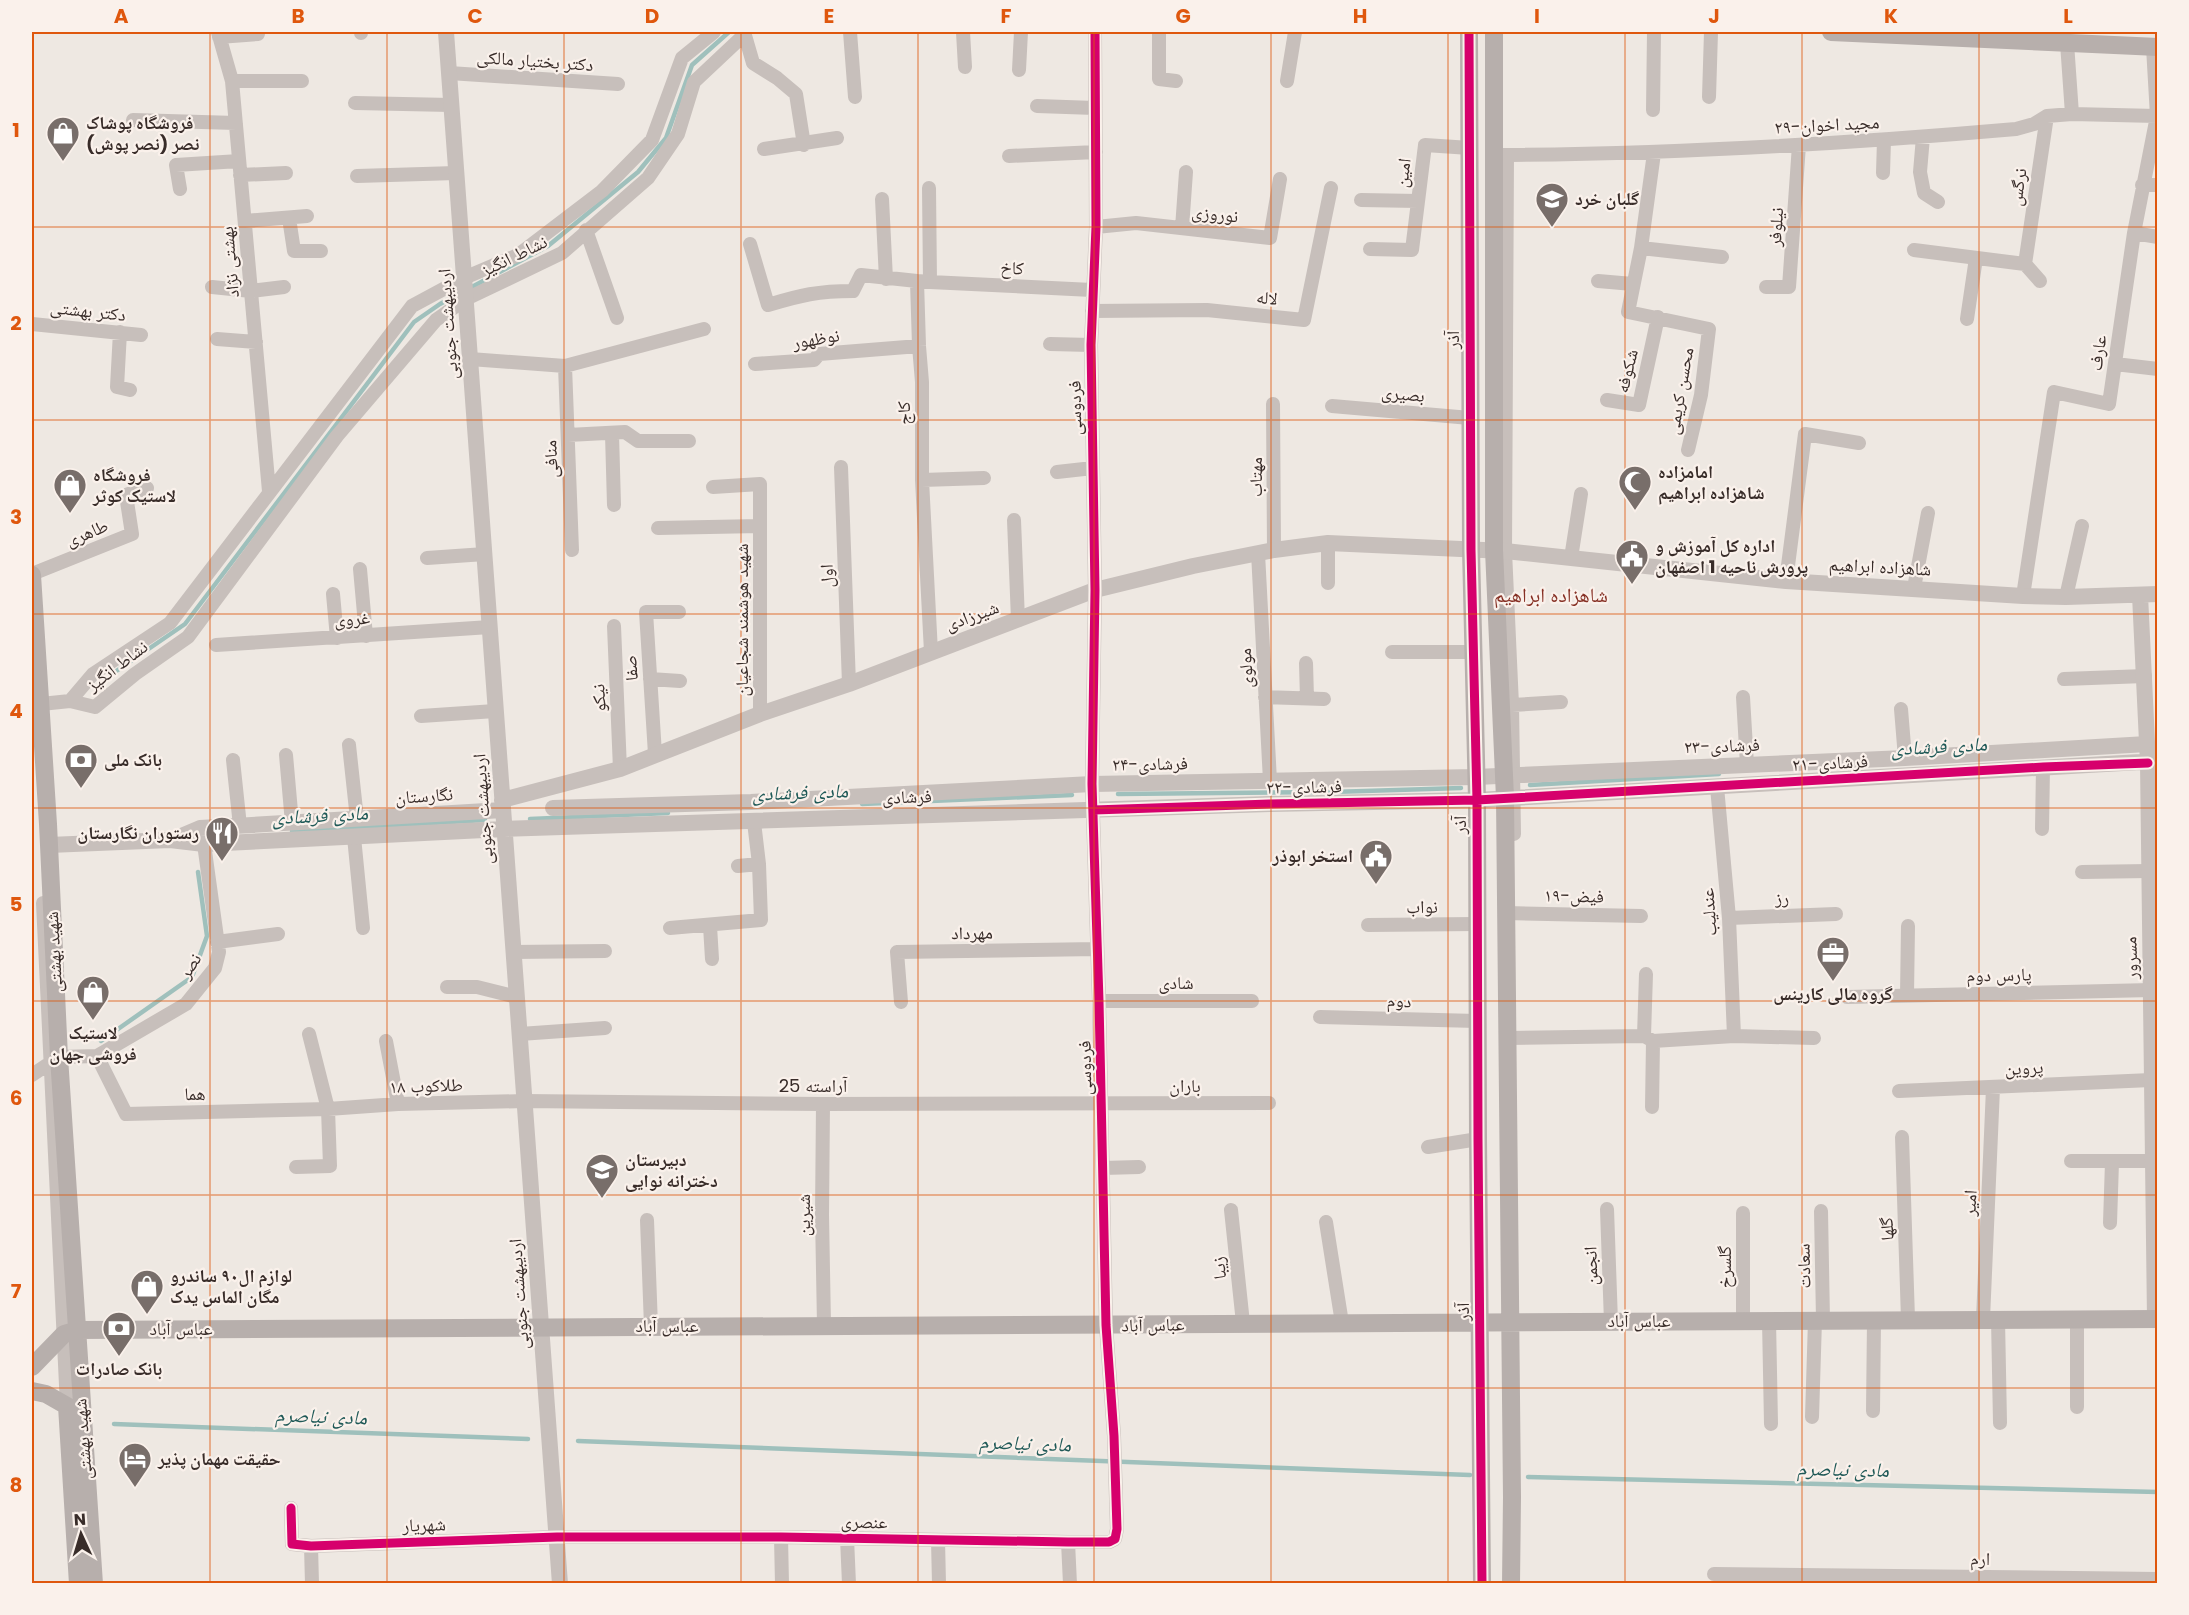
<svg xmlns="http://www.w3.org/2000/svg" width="2189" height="1615" viewBox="0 0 2189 1615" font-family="Poppins,'Noto Naskh Arabic',sans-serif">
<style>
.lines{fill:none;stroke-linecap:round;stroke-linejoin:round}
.stream{stroke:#9fc0bc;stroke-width:4.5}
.minor{stroke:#c7bfbb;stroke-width:14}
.tertiary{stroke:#c7bfbb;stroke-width:16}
.secondary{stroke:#b7afac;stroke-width:18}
.cycleway-casing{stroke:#faf1eb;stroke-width:13}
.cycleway{stroke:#d6006c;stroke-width:9}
.grid{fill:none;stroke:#df570d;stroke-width:1.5;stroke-opacity:0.55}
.labels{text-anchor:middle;stroke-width:4.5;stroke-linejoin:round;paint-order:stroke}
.street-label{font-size:18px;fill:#382c29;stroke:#faf1eb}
.poi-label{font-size:18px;font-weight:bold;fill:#382c29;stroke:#faf1eb;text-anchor:start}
.neighbourhood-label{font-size:20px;fill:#863024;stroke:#faf1eb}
.water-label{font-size:20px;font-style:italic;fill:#1f5957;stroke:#faf1eb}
.neatline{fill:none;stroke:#df570d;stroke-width:2}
.grid-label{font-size:20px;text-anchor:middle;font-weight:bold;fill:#df570d}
</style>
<rect width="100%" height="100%" fill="#eee8e2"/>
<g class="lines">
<path class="stream" d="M470 288 548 246 638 172 666 138 692 65 729 32
M112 674 185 624 414 322 440 304 459 294
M1530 785 1719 774
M1118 794 1332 792 1461 788
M862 804 1072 795
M530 819 668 813
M292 831 485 820
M101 1041 192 977 207 936 198 872
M114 1424 528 1439
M578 1441 1470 1475
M1528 1477 2158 1492"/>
<path class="minor" d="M218 32 232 81 269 491
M361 32V33
M744 32 753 63 777 78 796 94 804 145
M850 32 855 97
M963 32 965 67
M1159 32V79L1176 81
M219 37 258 34
M2067 43 2072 114
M1019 70 1021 32
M449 73 618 84
M232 81H302
M1287 81 1295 32
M1709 97 1711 32
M355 103 451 105
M1037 106 1095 108
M1653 110 1654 32
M133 120 236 123
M1923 137 1920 172 1924 193 1938 202
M764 149 837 138
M1654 153 1641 248 1628 312 1709 329 1701 395 1688 450
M1497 155C1671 154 1843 144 2016 129L2034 124 2047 116 2072 114 2157 116
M1507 155 1505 551 1512 705 1514 834
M1009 156 1096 152
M1883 173 1884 140
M240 175 286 173
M357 176 456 173
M2142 185H2158
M929 188 930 282 917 281 919 346 922 382V480L931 652
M180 189 176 165 239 161
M882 199 886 279
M1361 200 1418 201
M289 218 294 251H321
M245 221 307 216
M1096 227 1136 223 1270 238 1280 179
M1182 228 1186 172
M586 230 617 318
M2134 233 2158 237
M750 244 768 305C801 295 818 291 853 291L861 275 917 281
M1641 248 1722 257
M1370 249 1412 250 1425 145 1470 148
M1914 250 2025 264
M2025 264 2047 116
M2025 264 2040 281
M1598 281 1633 284
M930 282 1092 290
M212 287 251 291 284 287
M1766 287H1789L1799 145
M1092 311 1207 310 1304 320 1331 188
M1967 319 1976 258
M32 324 141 335
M120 332 117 387 130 390
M217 339 256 342
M1050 344 1091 345
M470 359 565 366 704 329
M755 364 814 360 819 354 919 346
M2115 364 2158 369
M565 366 572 550
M1607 400 1639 405 1658 317
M1273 404 1274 550
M1332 406 1470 418
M612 434 614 505
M568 435 625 432 638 441H689
M841 467 849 684
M1057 472 1093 468
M922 480 984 478
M713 487 760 484V714
M1014 520 1018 620
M658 528 760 526
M1258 553 1270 781
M427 558 485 554
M1571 558 1581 494
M360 569 366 636
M32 574 132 534 126 495 147 488
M1786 581 1805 434 1859 443
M1328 583V543
M1914 588 1928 513
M333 594 337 638
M2023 596 2054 392 2109 404 2134 233 2157 116 2153 47
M2066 597 2082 526
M614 626 620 769
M216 645 490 627
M1392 652H1473
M1306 663 1307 698
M650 679 680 681
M2064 679 2145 676
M1265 697 1324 699
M1743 697 1747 765
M70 701 93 674 170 623 412 306 464 278 518 255 602 191 652 140 682 58 714 32
M41 704 70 701 95 707 135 674 188 637 337 436 436 320 466 299 562 253 648 178 678 134 694 82 744 35
M1512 705 1561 702
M1901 709 1905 758
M421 716 495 711
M349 745 357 819
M655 754 646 612H679
M286 755 292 823
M233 760 240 826
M1717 787 1729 918 1734 1036
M2042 829 2043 767
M354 837 363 928
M738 866 759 864
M2082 872 2149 871
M43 903 67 1406
M1506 913 1641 916
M1729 918 1836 914
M1368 925 1476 924
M710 926 712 959
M670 928 761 920 759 864 754 822
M217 942 278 934
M513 952 605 951
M447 987H477L517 997
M1907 995 1908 926
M1847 997 2152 990
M1099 1001H1252
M901 1002 897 952 1097 949
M1320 1017 1477 1021
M520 1034 605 1028
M1644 1036 1646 974
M1507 1038 1644 1036 1653 1041 1734 1036 1814 1038
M386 1041 398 1104
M97 1056 126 1114 328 1109 398 1104 524 1101 823 1104 1269 1103
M32 1075 59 1057 97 1056 186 1004 215 968 219 952 204 844
M1899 1091 2151 1080
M823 1104 822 1215 824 1325
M1652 1107 1653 1041
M1902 1137 1908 1319
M1428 1147 1478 1139
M2071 1161H2153
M296 1167 330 1166 328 1109 309 1034
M1103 1168 1139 1167
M1607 1209 1611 1322
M1231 1210 1243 1323
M1821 1211 1823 1320
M1743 1213V1320
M647 1220 651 1326
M1326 1222 1342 1323
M2110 1223 2112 1162
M1983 1319 1993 1088
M1998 1319 2000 1423
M2077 1319V1407
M1769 1320 1771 1424
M1873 1411 1874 1320
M1812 1417 1815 1320
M291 1508 292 1544 311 1546 557 1537H781L1068 1542H1109L1115 1539 1117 1529 1114 1436 1106 1325 1099 1001 1092 784 1095 590 1091 345 1096 227 1095 32
M781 1537 782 1584
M847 1538 849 1584
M938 1540 939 1584
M1068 1542 1070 1584
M311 1546 312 1584
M1714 1574 2158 1579"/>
<path class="tertiary" d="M446 32 560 1584
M2140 595 2148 763 2155 1319
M502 800 620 769 760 714 849 684 1095 590 1193 566 1274 550 1328 543 1505 551 1786 581 2023 596 2066 597 2158 594
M553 808 751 802 1092 784 1476 777 1905 758 2147 744
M174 839 200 828 503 810
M49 845 170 840 204 844 504 829 1270 804 1477 800 2158 761"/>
<path class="secondary" d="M1469 32 1471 550 1477 800 1478 1139 1482 1584
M1494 32V550L1505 798 1512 1497 1511 1584
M1831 32 2158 47
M32 575 48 824 59 1057 94 1584
M32 1367 64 1334 77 1330 2158 1319
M32 1391 46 1394 67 1406 78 1584"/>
<defs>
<path id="cycleway" d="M1469 32 1471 550 1477 800 1478 1139 1482 1584
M1094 810 1270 804 1477 800 2043 767 2148 763
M291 1508 292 1544 311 1546 557 1537H781L1068 1542H1109L1115 1539 1117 1529 1114 1436 1106 1325 1099 1001 1092 784 1095 590 1091 345 1096 227 1095 32"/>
</defs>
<use href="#cycleway" class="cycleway-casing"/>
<use href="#cycleway" class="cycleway"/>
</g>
<path class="grid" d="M210 32V1584M387 32V1584M564 32V1584M741 32V1584M918 32V1584M1094 32V1584M1271 32V1584M1448 32V1584M1625 32V1584M1802 32V1584M1979 32V1584M32 227H2158M32 420H2158M32 614H2158M32 808H2158M32 1001H2158M32 1195H2158M32 1388H2158"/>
<defs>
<symbol id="shop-pin" viewBox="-11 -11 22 30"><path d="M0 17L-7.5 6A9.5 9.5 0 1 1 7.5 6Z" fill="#786e6a" stroke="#faf1eb"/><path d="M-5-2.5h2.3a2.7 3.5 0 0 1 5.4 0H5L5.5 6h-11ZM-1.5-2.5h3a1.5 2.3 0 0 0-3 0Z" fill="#fff"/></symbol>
<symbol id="school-pin" viewBox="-11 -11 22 30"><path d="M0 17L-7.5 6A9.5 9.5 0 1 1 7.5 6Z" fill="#786e6a" stroke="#faf1eb"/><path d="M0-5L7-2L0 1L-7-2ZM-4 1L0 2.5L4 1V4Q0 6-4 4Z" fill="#fff"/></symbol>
<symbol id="mosque-pin" viewBox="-11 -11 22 30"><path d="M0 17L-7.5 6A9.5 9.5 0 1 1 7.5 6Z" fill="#786e6a" stroke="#faf1eb"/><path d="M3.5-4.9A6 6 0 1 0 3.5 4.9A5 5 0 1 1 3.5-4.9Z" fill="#fff"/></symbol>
<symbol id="civic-pin" viewBox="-11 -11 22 30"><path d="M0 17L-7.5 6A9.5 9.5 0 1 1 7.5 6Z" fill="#786e6a" stroke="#faf1eb"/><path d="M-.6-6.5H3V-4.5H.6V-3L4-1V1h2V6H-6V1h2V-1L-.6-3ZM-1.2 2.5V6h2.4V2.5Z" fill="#fff"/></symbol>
<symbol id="bank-pin" viewBox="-11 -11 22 30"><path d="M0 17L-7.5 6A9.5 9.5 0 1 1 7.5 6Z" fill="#786e6a" stroke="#faf1eb"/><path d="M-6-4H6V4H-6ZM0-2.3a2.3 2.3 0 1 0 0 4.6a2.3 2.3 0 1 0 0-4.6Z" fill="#fff"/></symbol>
<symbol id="restaurant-pin" viewBox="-11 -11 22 30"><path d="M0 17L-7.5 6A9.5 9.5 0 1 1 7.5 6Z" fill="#786e6a" stroke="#faf1eb"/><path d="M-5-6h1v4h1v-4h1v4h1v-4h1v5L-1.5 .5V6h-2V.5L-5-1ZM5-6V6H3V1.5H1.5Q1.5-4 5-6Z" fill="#fff"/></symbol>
<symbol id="office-pin" viewBox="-11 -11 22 30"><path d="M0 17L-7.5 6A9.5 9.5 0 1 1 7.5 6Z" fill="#786e6a" stroke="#faf1eb"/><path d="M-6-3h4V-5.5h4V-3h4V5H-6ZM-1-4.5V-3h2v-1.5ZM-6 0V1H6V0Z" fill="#fff"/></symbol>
<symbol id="hotel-pin" viewBox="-11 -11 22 30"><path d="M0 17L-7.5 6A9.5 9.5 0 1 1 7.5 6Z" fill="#786e6a" stroke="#faf1eb"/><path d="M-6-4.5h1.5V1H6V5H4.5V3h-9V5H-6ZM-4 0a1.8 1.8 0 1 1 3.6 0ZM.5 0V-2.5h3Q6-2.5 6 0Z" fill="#fff"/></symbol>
</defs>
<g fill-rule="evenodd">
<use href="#shop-pin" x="44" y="114" width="38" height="52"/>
<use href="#school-pin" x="1533" y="180" width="38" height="52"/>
<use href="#mosque-pin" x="1616" y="463" width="38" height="52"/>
<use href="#shop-pin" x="51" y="466" width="38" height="52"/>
<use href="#civic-pin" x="1613" y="537" width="38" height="52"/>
<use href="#bank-pin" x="62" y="741" width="38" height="52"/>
<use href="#restaurant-pin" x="203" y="814" width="38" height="52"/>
<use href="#civic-pin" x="1357" y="837" width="38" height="52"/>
<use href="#office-pin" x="1814" y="934" width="38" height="52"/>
<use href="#shop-pin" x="74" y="973" width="38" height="52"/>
<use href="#school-pin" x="583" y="1151" width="38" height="52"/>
<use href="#shop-pin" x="128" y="1267" width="38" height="52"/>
<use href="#bank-pin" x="100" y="1309" width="38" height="52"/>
<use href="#hotel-pin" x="116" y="1440" width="38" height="52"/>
</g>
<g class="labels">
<g class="street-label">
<text transform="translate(535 61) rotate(4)" y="6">دکتر بختیار مالکی</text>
<text transform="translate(1827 125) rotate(-3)" y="6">۲۹-مجید اخوان</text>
<text transform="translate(1403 173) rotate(-83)" y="6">امین</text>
<text transform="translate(2018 187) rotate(-82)" y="6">نرگس</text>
<text transform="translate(1215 214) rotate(6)" y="6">نوروزی</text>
<text transform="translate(1776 227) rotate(-86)" y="6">نیلوفر</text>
<text transform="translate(514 256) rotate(-26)" y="6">نشاط انگیز</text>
<text transform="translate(230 262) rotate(-95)" y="6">بهشتی نژاد</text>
<text transform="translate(1012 268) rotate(3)" y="6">کاخ</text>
<text transform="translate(1267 298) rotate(6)" y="6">لاله</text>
<text transform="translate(88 311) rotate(6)" y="6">دکتر بهشتی</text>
<text transform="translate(448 324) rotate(-94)" y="6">اردیبهشت جنوبی</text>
<text transform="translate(816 339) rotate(-10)" y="6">نوظهور</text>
<text transform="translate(1453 340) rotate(-90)" y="6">آذر</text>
<text transform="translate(2098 353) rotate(-82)" y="6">عارف</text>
<text transform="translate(1627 371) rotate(-76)" y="6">شکوفه</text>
<text transform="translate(1680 391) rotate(-80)" y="6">محسن کریمی</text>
<text transform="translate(1403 394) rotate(5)" y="6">بصیری</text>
<text transform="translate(1075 408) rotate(-91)" y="6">فردوسی</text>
<text transform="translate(904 413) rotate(-90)" y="6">کاج</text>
<text transform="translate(551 459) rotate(-92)" y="6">منافی</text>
<text transform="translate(1256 477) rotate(-90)" y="6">مهتاب</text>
<text transform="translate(87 533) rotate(-22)" y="6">طاهری</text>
<text transform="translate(1880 567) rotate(3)" y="6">شاهزاده ابراهیم</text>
<text transform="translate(827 576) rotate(-92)" y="6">اول</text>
<text transform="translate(972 616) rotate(-20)" y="6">شیرزادی</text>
<text transform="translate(352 619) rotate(-4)" y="6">غروی</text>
<text transform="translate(742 620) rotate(-90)" y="6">شهید هوشمند شجاعیان</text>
<text transform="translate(117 666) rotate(-37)" y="6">نشاط انگیز</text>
<text transform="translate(631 668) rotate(-94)" y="6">صفا</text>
<text transform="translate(1246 668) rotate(-93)" y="6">مولوی</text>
<text transform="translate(599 698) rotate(-93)" y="6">نیکو</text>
<text transform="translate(1722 746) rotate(-2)" y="6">۲۳-فرشادی</text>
<text transform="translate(1830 763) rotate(-3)" y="6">۲۱-فرشادی</text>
<text transform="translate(1150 764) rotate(-1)" y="6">۲۴-فرشادی</text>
<text transform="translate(1304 787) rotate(-1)" y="6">۲۲-فرشادی</text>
<text transform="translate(424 796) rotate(-4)" y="6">نگارستان</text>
<text transform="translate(907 797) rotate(-2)" y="6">فرشادی</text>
<text transform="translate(483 809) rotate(-94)" y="6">اردیبهشت جنوبی</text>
<text transform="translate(1460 825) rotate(-90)" y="6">آذر</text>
<text transform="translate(1574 896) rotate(1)" y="6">۱۹-فیض</text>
<text transform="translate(1782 898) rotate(-2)" y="6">رز</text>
<text transform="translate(1422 907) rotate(-1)" y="6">نواب</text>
<text transform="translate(1709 912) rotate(-94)" y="6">عندلیب</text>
<text transform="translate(972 933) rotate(-1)" y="6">مهرداد</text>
<text transform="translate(54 952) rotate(-93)" y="6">شهید بهشتی</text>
<text transform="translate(2131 958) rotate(-92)" y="6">مسرور</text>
<text transform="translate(190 966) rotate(-57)" y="6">نصر</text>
<text transform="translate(1999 975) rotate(-1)" y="6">پارس دوم</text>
<text x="1176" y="989">شادی</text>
<text transform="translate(1399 1001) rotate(2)" y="6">دوم</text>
<text transform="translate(1085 1068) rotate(-91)" y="6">فردوسی</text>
<text transform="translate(2024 1068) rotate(-3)" y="6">پروین</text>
<text transform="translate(426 1086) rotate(-2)" y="6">طلاکوب ۱۸</text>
<text x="813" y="1092">آراسته 25</text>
<text x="1185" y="1092">باران</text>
<text transform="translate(195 1094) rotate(-1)" y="6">هما</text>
<text transform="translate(1970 1203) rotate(-87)" y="6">امیر</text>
<text transform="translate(804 1215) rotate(-90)" y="6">شیرین</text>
<text transform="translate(1887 1229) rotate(-92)" y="6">گلها</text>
<text transform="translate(1591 1266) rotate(-92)" y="6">انجمن</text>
<text transform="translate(1804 1266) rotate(-91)" y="6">سعادت</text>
<text transform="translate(1725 1267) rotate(-90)" y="6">گلسرخ</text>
<text transform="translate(1219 1268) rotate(-96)" y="6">زیبا</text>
<text transform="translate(519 1294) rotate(-94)" y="6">اردیبهشت جنوبی</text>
<text transform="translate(1463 1312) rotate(-91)" y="6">آذر</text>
<text x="1639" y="1327">عباس آباد</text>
<text transform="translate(1153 1325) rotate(-1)" y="6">عباس آباد</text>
<text x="667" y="1332">عباس آباد</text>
<text x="181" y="1335">عباس آباد</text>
<text transform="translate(83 1439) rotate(-94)" y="6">شهید بهشتی</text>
<text transform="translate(864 1522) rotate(1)" y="6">عنصری</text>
<text transform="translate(424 1525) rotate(-2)" y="6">شهریار</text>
<text transform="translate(1980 1559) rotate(1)" y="6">ارم</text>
</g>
<g class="poi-label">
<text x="86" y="129">فروشگاه پوشاک<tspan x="86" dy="21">نصر (نصر پوش)</tspan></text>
<text x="1575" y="205">گلبان خرد</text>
<text x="1658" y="478">امامزاده<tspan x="1658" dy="21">شاهزاده ابراهیم</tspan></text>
<text x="93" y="481">فروشگاه<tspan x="93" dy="21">لاستیک کوثر</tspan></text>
<text x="1655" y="552">اداره کل آموزش و<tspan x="1655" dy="21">پرورش ناحیه 1 اصفهان</tspan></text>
<text x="104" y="766">بانک ملی</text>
<text x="199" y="839" text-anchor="end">رستوران نگارستان</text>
<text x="1353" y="862" text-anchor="end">استخر ابوذر</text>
<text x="1833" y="1000" text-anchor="middle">گروه مالی کارینس</text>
<text x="93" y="1039" text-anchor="middle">لاستیک<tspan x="93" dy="21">فروشی جهان</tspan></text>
<text x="625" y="1166">دبیرستان<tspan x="625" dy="21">دخترانه نوایی</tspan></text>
<text x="170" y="1282">لوازم ال۹۰ ساندرو<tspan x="170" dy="21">مگان الماس یدک</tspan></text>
<text x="119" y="1375" text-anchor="middle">بانک صادرات</text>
<text x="158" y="1465">حقیقت مهمان پذیر</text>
</g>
<g class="neighbourhood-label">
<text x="1551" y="602">شاهزاده ابراهیم</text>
</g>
<g class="water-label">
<text transform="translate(1939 746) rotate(-3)" y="7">مادی فرشادی</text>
<text transform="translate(800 792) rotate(-2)" y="7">مادی فرشادی</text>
<text transform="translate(320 815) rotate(-3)" y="7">مادی فرشادی</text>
<text transform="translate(321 1416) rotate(2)" y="7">مادی نیاصرم</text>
<text transform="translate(1025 1443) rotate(2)" y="7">مادی نیاصرم</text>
<text transform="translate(1843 1469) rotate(1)" y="7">مادی نیاصرم</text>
</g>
</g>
<rect width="2189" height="1615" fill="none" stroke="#faf1eb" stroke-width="66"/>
<g transform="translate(81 1534) rotate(356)" stroke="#faf1eb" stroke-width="4.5" paint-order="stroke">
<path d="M0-4.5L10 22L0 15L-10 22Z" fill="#382c29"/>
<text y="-9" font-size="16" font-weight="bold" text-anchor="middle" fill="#382c29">N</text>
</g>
<rect x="33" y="33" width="2123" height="1549" class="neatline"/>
<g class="grid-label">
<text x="121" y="23">A</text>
<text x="298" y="23">B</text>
<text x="475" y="23">C</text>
<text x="652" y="23">D</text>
<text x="829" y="23">E</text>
<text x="1006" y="23">F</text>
<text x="1183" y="23">G</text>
<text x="1360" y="23">H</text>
<text x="1537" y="23">I</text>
<text x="1714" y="23">J</text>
<text x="1891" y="23">K</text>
<text x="2068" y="23">L</text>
<text x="16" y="137">1</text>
<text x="16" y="330">2</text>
<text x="16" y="524">3</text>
<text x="16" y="718">4</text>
<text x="16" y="911">5</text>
<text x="16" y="1105">6</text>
<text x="16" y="1298">7</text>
<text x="16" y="1492">8</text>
</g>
</svg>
